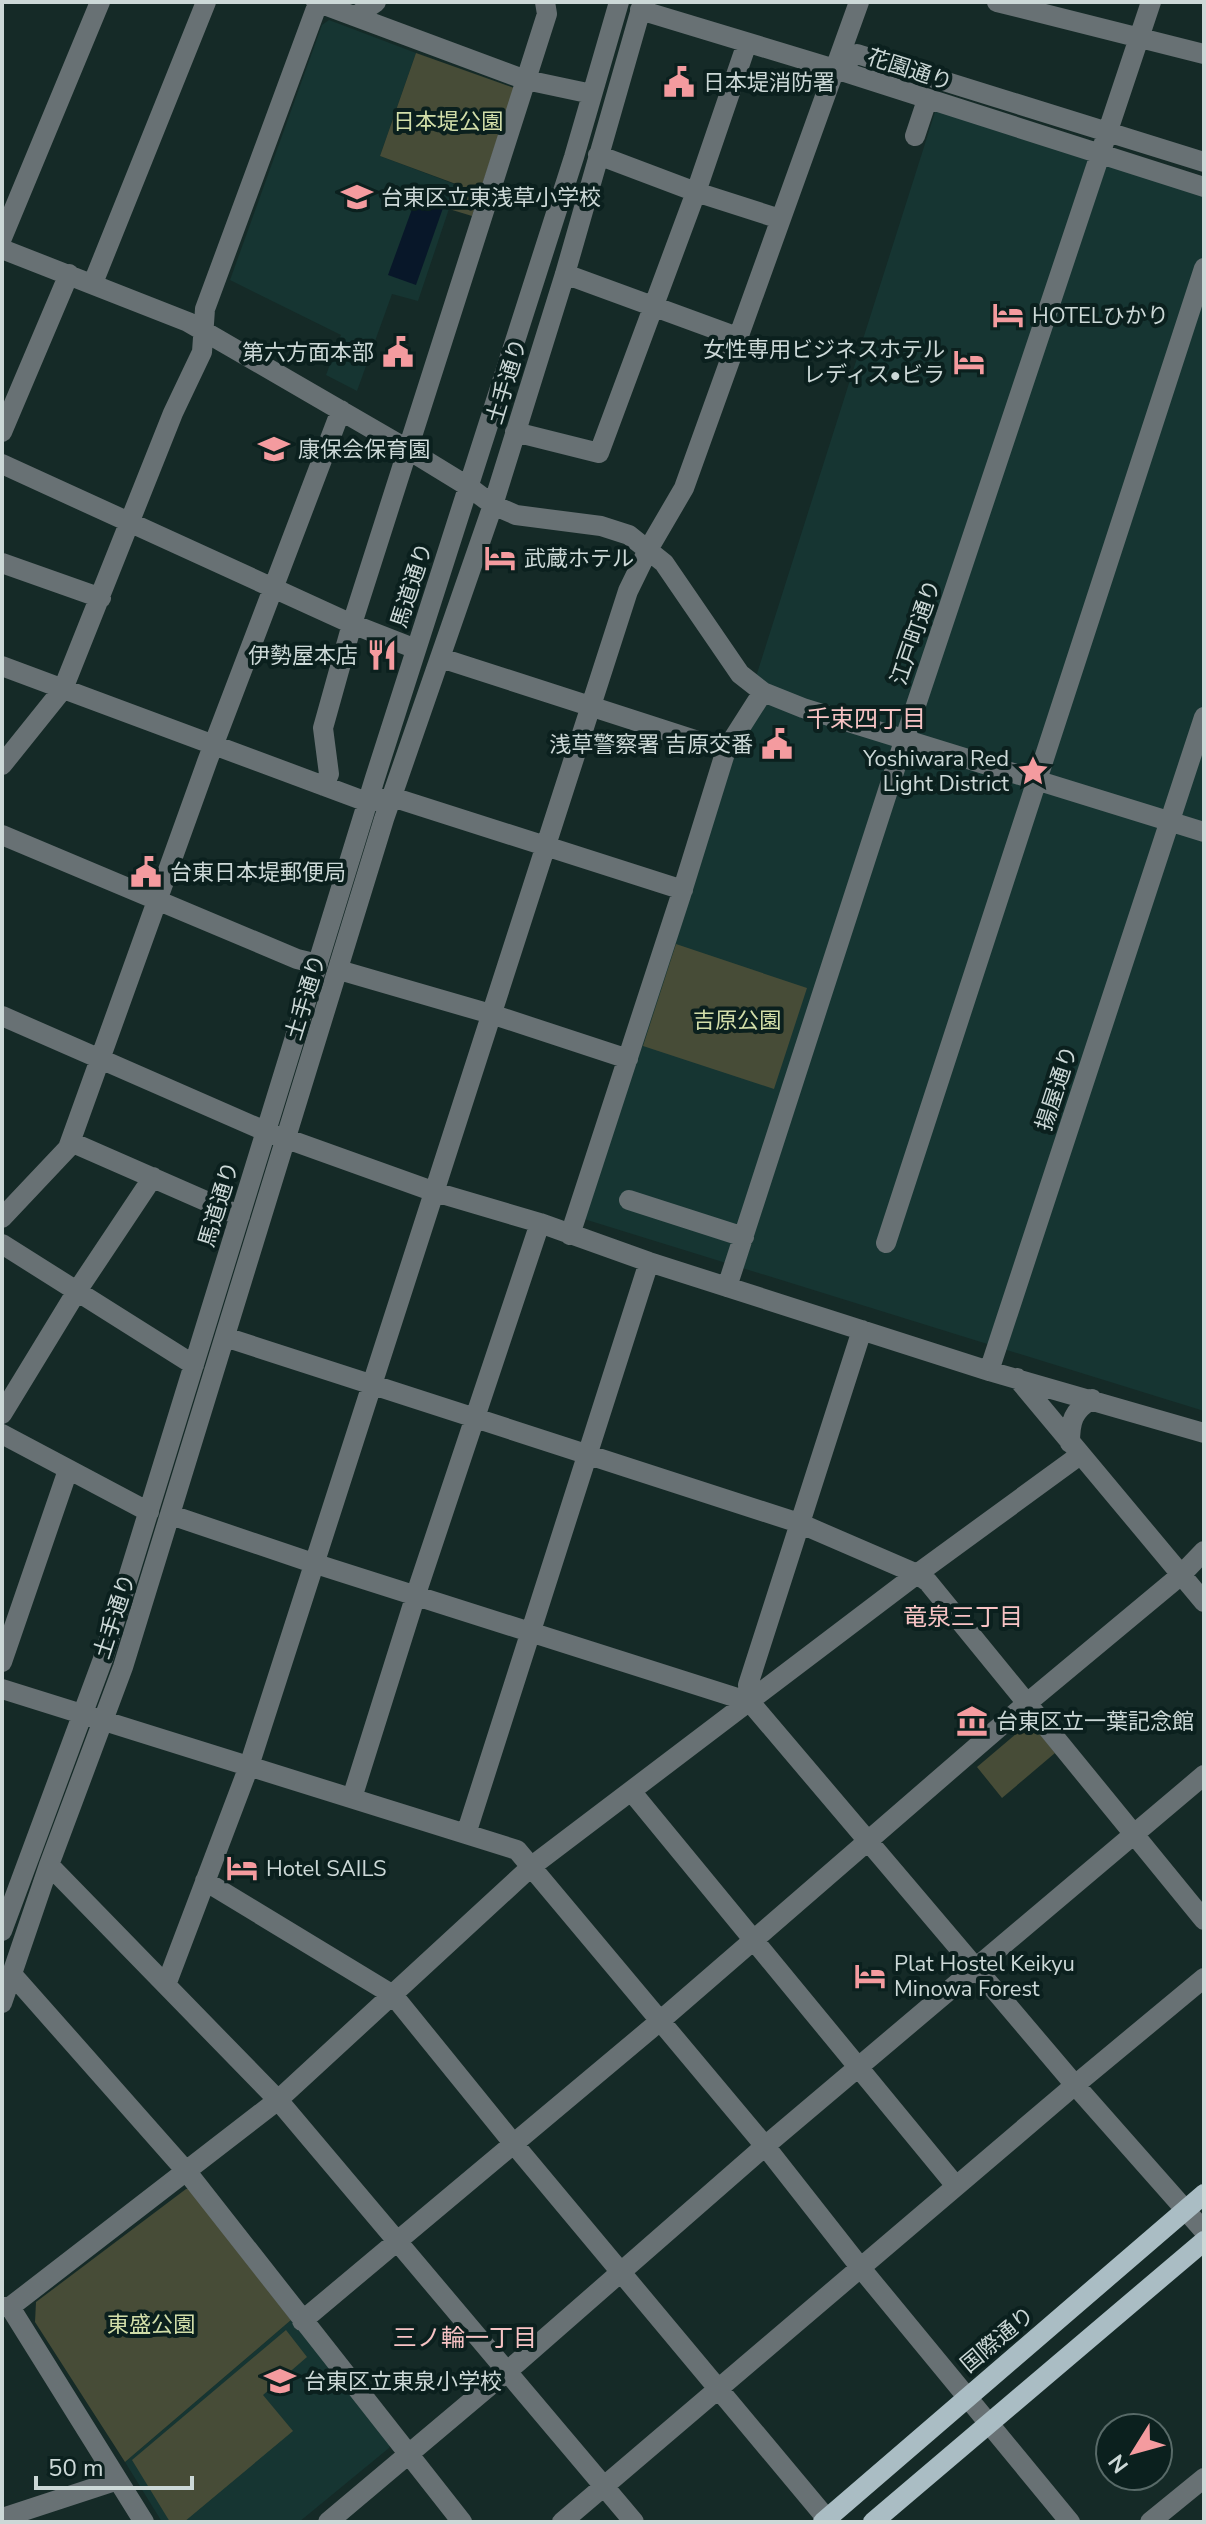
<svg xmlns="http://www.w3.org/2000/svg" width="1206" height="2524" viewBox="0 0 1206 2524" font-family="'Nunito Sans','Noto Sans JP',sans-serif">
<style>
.built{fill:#163532}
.green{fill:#474c37}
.water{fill:#081729}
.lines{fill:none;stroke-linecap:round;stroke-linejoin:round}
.minor{stroke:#687174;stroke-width:20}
.major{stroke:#aabdc4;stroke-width:20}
.labels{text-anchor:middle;stroke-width:8;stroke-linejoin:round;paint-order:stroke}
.street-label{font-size:22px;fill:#ccd8d7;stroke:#0b201e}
.poi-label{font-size:22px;fill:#ccd8d7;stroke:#0b201e;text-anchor:start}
.park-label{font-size:22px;fill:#d2dea9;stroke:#0b201e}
.neighbourhood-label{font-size:24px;fill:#f7c3c4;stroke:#0b201e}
</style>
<rect width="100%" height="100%" fill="#152a27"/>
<path class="built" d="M329 20 416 53 380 156 457 185 418 301 392 294 357 391 326 375 341 335 230 280 322 25Z
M936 109 1204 192V1411L584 1219Z
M291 2320 391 2442 389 2448 299 2522H162L125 2462Z"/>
<path class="green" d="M416 53 514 88 472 216 449 209 456 184 380 156Z
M676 944 807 988 774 1089 643 1046Z
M1030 1722 1055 1753 1002 1798 977 1767Z
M186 2189H190L291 2320 125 2462 35 2322 36 2302Z
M286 2330 307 2357 263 2395 293 2431 184 2522H170L132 2460Z"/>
<path class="water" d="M416 198 443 208 416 285 388 275Z"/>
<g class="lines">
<path class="minor" d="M316 2 526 80 592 94
M997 2 1204 54
M640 10 835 69 1204 187
M356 16 376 2
M835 69 857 54 1204 162
M915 136 927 100
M598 155 696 192 780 219
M2 238 100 2
M2 249 188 322 407 449 469 487 493 505 516 515 601 526 629 535 664 563 740 674 763 692 803 708 1204 832
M565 274 737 337
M93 283 206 2
M2 432 69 274
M515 432 599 453 696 192 747 43
M2 464 352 624 416 649
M2 563 101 598
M441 658 726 750
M2 666 367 802 392 797 683 890
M2 765 63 689 173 413 202 352 205 309 318 3
M324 786 329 774 323 728 352 624 547 14 545 2
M2 835 297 959 318 964
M339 970 491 1014 628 1059
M2 1016 265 1131 435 1192 540 1223 649 1262 989 1371 1204 1433
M71 1142 240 1216
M629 1200 744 1237
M2 1218 68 1148 207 762 341 410
M570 1235 681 895 726 750 763 692
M886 1243 1204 268
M2 1244 194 1365
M727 1287 905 738 1151 2
M225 1337 799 1523 917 1574 928 1582 1204 1920
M989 1371 1204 717
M1017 1378 1204 1602
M2 1414 77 1291 153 1177
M2 1434 149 1512
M1070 1443C1070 1421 1073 1411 1092 1399
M171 1515 313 1563 750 1702 1075 2085 1204 2231
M2 1662 68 1470
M2 1689 517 1850 765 2146 860 2267 1070 2522
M750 1702 748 1685 862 1330
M631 1791 956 2186
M352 1798 419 1585 540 1223
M466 1834 649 1262
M49 1865 278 2100 634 2522
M205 1881 393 1995 513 2143 827 2519
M2 1931 103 1659 375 778 574 157 619 2
M11 1973 187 2172 462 2522
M166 1985 249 1766 628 591 649 548 684 488 859 2
M2 2003 49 1865 123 1667 384 819 493 505 565 274 643 2
M2 2307H10L144 2522
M10 2307 278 2100 532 1866 917 1574 1080 1455
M302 2321 660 2021 1026 1704 1181 1575 1204 1551
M2 2518 118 2480
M328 2522 518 2362 765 2146 1204 1775
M562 2522 1075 2085 1204 1978
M1150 2522 1204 2478"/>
<path class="major" d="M823 2522 1204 2194
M873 2522 1204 2241"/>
</g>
<defs>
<symbol id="civic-bare" viewBox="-9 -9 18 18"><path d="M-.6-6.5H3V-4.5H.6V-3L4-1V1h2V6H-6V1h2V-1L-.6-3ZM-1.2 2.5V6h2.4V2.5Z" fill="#f49b9f" stroke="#0b201e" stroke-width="2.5" paint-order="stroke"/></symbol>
<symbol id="school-bare" viewBox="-9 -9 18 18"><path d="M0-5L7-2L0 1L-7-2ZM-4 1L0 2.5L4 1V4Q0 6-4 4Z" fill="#f49b9f" stroke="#0b201e" stroke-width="2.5" paint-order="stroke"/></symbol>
<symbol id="hotel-bare" viewBox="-9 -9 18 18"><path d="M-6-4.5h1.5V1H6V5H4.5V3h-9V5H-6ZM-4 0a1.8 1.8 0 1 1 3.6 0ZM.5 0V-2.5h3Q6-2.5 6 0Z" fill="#f49b9f" stroke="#0b201e" stroke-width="2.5" paint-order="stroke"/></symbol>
<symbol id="restaurant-bare" viewBox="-9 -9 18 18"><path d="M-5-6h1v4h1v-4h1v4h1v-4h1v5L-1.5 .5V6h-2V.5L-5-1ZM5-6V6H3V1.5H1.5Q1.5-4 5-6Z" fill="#f49b9f" stroke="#0b201e" stroke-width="2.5" paint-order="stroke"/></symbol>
<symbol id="sight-bare" viewBox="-9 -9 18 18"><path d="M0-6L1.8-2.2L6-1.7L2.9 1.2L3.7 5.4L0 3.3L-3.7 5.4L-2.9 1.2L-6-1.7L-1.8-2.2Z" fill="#f49b9f" stroke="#0b201e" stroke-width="2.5" paint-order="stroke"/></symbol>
<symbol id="museum-bare" viewBox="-9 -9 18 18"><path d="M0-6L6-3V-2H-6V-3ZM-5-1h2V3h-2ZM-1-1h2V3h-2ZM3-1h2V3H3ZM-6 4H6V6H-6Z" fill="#f49b9f" stroke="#0b201e" stroke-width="2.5" paint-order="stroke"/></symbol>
</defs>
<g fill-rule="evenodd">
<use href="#civic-bare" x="657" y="60" width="44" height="44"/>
<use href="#school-bare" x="335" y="175" width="44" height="44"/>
<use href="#hotel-bare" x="986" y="293" width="44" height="44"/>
<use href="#civic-bare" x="376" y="330" width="44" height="44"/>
<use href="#hotel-bare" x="947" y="340" width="44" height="44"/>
<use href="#school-bare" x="252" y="427" width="44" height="44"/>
<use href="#hotel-bare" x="478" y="536" width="44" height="44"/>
<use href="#restaurant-bare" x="360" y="633" width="44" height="44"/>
<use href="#civic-bare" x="755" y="722" width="44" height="44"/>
<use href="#sight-bare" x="1011" y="749" width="44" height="44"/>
<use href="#civic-bare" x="124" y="850" width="44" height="44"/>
<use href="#museum-bare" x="950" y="1699" width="44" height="44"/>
<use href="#hotel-bare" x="220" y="1846" width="44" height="44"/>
<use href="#hotel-bare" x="848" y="1954" width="44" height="44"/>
<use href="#school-bare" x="258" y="2359" width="44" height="44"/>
</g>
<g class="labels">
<g class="street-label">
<text transform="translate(910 69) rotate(18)" y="8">花園通り</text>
<text transform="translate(506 381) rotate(-73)" y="8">土手通り</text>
<text transform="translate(411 585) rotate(-72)" y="8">馬道通り</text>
<text transform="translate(915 632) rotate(-71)" y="8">江戸町通り</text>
<text transform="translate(305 997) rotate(-73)" y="8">土手通り</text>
<text transform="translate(1056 1088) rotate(-72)" y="8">揚屋通り</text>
<text transform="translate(218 1204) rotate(-73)" y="8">馬道通り</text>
<text transform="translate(114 1616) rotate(-72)" y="8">土手通り</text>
<text transform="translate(997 2339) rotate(-40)" y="8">国際通り</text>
</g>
<g class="poi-label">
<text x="703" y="90">日本堤消防署</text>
<text x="381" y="205">台東区立東浅草小学校</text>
<text x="1032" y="323">HOTELひかり</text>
<text x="945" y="357" text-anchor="end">女性専用ビジネスホテル<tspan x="945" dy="25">レディス•ビラ</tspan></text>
<text x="374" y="360" text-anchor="end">第六方面本部</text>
<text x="298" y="457">康保会保育園</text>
<text x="524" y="566">武蔵ホテル</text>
<text x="358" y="663" text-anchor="end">伊勢屋本店</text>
<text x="753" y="752" text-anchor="end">浅草警察署 吉原交番</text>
<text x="1009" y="766" text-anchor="end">Yoshiwara Red<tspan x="1009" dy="25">Light District</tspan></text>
<text x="170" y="880">台東日本堤郵便局</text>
<text x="996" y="1729">台東区立一葉記念館</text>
<text x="266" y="1876">Hotel SAILS</text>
<text x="894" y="1971">Plat Hostel Keikyu<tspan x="894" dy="25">Minowa Forest</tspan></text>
<text x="304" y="2389">台東区立東泉小学校</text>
</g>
<g class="park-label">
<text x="448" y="129">日本堤公園</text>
<text x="737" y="1028">吉原公園</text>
<text x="151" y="2332">東盛公園</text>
</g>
<g class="neighbourhood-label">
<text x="866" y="727">千束四丁目</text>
<text x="963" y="1625">竜泉三丁目</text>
<text x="465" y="2346">三ノ輪一丁目</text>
</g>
</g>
<rect width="1206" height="2524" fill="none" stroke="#ccd8d7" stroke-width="8"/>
<g transform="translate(1134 2452) rotate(233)"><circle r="38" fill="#0b201e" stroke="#586a68" stroke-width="2"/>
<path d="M0-6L14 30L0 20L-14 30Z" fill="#f49b9f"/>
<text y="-12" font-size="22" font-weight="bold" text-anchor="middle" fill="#ccd8d7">N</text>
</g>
<path d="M36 2476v12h156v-12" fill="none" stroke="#ccd8d7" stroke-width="4"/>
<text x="48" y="2476" font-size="24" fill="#ccd8d7" stroke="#0b201e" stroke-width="6" paint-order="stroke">50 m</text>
</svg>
